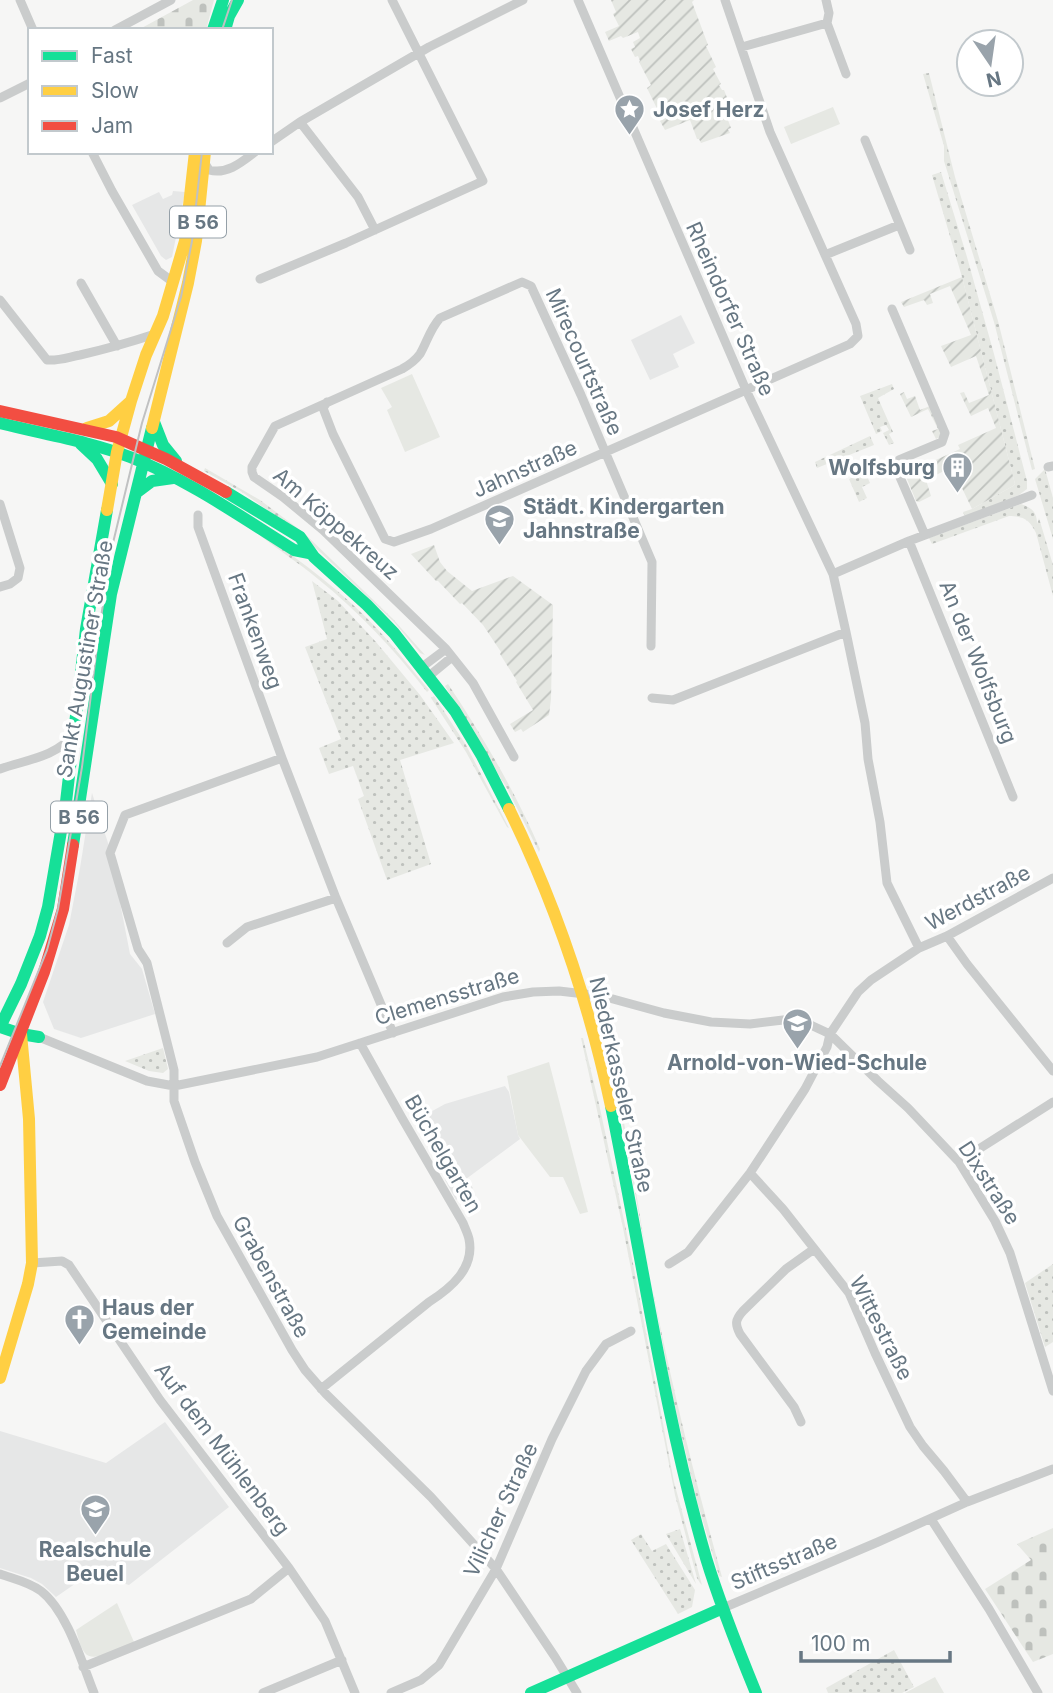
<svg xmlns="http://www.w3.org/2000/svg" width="1053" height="1693" viewBox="0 0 1053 1693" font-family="Inter,sans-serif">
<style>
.built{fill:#e6e7e7}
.grass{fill:url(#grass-dots)}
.cemetery{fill:url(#cemetery-stones)}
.park{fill:#e6e8e3}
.garden{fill:url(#garden-furrows)}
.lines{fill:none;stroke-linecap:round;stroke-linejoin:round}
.street{stroke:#cacccc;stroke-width:9}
.fast{stroke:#16e098;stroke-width:12}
.slow{stroke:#ffcf43;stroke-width:12}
.jam{stroke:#f24e42;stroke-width:12}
.tram{stroke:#c0c1c2;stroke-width:2}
.labels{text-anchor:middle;stroke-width:7;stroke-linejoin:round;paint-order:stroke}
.shield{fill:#fff;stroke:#95a0a8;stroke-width:2}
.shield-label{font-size:19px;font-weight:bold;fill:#677783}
.poi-label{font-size:21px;font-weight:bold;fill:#677783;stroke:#fff;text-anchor:start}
.street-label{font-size:21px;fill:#677783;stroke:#fff}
</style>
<defs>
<pattern id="grass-dots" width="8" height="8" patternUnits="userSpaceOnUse" patternTransform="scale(1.75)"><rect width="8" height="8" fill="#e6e8e3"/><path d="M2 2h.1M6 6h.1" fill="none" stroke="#bec1bd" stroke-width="1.8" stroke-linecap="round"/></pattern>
<pattern id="cemetery-stones" width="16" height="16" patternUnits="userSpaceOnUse" patternTransform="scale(1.75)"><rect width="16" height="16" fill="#e6e8e3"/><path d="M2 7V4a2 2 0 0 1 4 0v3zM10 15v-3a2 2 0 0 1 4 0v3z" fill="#bec1bd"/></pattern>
<pattern id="garden-furrows" width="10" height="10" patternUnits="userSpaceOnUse" patternTransform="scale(1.75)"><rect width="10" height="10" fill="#e6e8e3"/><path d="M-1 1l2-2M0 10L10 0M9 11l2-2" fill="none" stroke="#bec1bd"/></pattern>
</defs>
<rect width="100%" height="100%" fill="#f6f6f5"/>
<path class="built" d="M173 191 185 192 172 257 166 260 161 256 132 205 159 192 163 199 172 195Z
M681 315 695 343 673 354 679 367 650 380 631 340Z
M92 793 109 846 130 954 142 969 155 1014 81 1038 54 1029 43 1002 69 925 80 868Z
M505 1086 509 1092 518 1135 520 1139 466 1179 473 1188 456 1200 445 1180 449 1167 423 1119 425 1115 445 1104Z
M165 1422 229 1507 129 1585 84 1571 82 1579 56 1597 42 1584 31 1578 0 1568V1431L106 1463Z"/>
<path class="grass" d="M929 73 955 177 998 321 1035 469 1032 470 994 322 944 161V146L923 74Z
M941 172 967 257 994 354 1027 481V489L1019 495 965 517 963 512 972 509 1013 486 1015 484 962 277 932 175Z
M892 384 894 389 878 398 893 432 889 434 894 443 889 445 883 433 889 430 886 425 880 427 882 431 876 434 860 396Z
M870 436 874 445 817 468 815 462Z
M205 468 260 500 304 533 393 619 425 655 420 653 394 622 302 535 242 492 204 471Z
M1045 469 1053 498V539L1035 479Z
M865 472 870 483 862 487 867 498 859 502 849 479Z
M1021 504C1032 508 1037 512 1037 524L1039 518 1053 565V596L1036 533C1030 520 1024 516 1009 516L932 544 929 538Z
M259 532C302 562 345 593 380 632 397 650 413 671 429 690L427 692C395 650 359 612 318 579 299 563 277 549 258 534Z
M312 581 338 601 376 642 420 695 454 743 400 760 431 864 387 880 358 799 364 796 353 766 329 774 319 748 341 739 305 647 327 639Z
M448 684C482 735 516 793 540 849L539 852 508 790 445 686Z
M434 696 466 745 509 828 507 827 466 752 431 698Z
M601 1032 604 1033C626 1115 636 1198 651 1280 670 1380 695 1479 722 1577L719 1576 697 1501 672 1394 621 1117Z
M581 1038H583L599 1104 631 1253 674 1482 702 1585 700 1583 697 1578 675 1495 623 1228Z
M163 1048 168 1069 163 1073 149 1071 125 1061Z
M1053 1264V1342L1045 1347 1025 1283Z
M680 1529 696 1584 666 1534Z
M641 1534 652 1551 666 1544 695 1590 692 1607 678 1614 631 1540Z
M894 1650 914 1687 902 1693H828L826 1688Z"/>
<path class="cemetery" d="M193 0H214L206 30H138Z
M1053 1528V1654L1033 1662 985 1589 1031 1560 1017 1544Z"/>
<path class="park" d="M833 107 840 124 791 144 784 127Z
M412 374 440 437 405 452 387 410 392 407 381 388Z
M549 1062 588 1212 580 1214 563 1177H550L518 1135 507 1076Z
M117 1603 134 1642C123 1647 93 1664 85 1653 80 1647 78 1637 76 1630Z
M935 1677 944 1693H905Z"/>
<path class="garden" d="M611 0H694L692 2 708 45 706 46 716 67 713 69 721 84 719 85 722 90H724L728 100 726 101 729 114 726 115 731 128 728 129 730 133 701 143 699 139H697L690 120 665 130 660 121 662 119 647 88 651 85 639 62 640 61 638 56 635 57 631 49 635 47 633 42 640 38 638 32 623 38 621 36 609 41 605 32 619 26 613 14 616 12Z
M962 277 1015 484 1013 486 972 509 952 467 926 480 931 496 919 502 916 501 905 474 960 449 958 445 996 428 988 408 971 416 960 393 964 392 969 403 989 395 976 356 951 367 941 346 971 335 950 286 930 294 933 303 927 305 924 300 904 307 901 302Z
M904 392 907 399 915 396 920 410 930 406 941 431 940 437 936 439 932 431 938 429 928 409 911 417 900 394Z
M434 545 440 562 447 571 472 591 513 576 553 605 551 699 549 715 523 732 521 729 515 732 510 724 533 710 516 682 517 681 500 654 501 652 483 625 462 603 460 604 438 581H436L411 554Z"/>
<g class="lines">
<path class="street" d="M20 0 33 30
M578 0 746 390 833 574 846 632 865 723 868 759 880 822 887 883 919 948
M826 0 829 13 827 23 846 74
M115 30 171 0
M742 47 827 23
M0 98 30 83
M300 122 358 197 375 230
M865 140 910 250
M271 142 300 122 429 47 523 0
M92 152 112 191 158 271 173 282
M204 162 209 170C227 175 242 162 255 152
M825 255 899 225
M260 279 346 243 483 181 392 0
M81 283 117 346
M0 300 47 360C59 361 69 357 80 355 106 349 131 342 155 334
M892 309 945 433 942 442 899 460 896 468 925 535
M327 402 323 408 333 434 385 539 394 542 431 529 850 344 858 336 856 324 770 132 725 0
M1048 467 1053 466
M0 504 20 568 18 578 10 584 0 587
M198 515V527L282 758 336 898 393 1033
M909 541 1013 797
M833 574 909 541 1032 495
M422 667 446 649
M429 676 452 657
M652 698 673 700 846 632
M514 757 473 683 446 649 323 530 283 497 254 477 252 472V467L275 426 402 369C409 365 415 361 420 354 427 342 430 329 440 318L522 282 531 286 581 395 652 562 651 646
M282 758 125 815 110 853 138 949 147 963 174 1070V1101L195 1162 217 1216 292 1350 305 1370 326 1394 431 1497 496 1569 555 1657 577 1693
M0 769C25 760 56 757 73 735
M947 936 967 964 1053 1071
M227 943 247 927 336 898
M39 1037 147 1081 174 1086 317 1057 503 997 533 992 559 991 602 996 664 1013 711 1022 750 1024 783 1020 802 1021 830 1034 878 1081 908 1108 959 1162 995 1221 1010 1253 1053 1391
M971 1154 1053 1102
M750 1173 783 1209 849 1293 875 1353 910 1427 923 1446 944 1471 967 1502
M32 1263 62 1261 69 1265 160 1400 289 1568 325 1621 355 1693
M669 1264 688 1252 750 1173 805 1089 827 1047 830 1034 858 992 871 980 919 948 947 936 1053 878
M321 1389 429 1302C451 1288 475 1268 469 1239 468 1234 465 1228 463 1223L402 1118 360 1043
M801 1422 794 1407 740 1334C735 1324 735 1320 743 1311L786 1269 814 1249
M931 1519 989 1609 1038 1693
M0 1574C14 1579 29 1582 41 1591 67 1611 82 1663 94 1693
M723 1608 878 1542 967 1502 1053 1469
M83 1667 251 1599 289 1568
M263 1693 342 1660
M391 1693 421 1680 439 1665 496 1569 552 1439 586 1371 606 1344 631 1331"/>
<path class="fast" d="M213 30 223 0
M225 30 229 16 238 0
M154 422 163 445 176 461
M0 423C43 434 88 441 130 457 189 480 241 517 294 550L309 553
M81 444 97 459 112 484
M226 492 300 537 314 557 367 605 394 633 455 711 482 756 509 809
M136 493 152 481 173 478
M73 845 111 594 152 428
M0 1027 21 1034 39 1037
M0 1027 21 984 40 936 48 907 66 802 86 629 107 510
M611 1106C642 1256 663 1410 706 1558 720 1604 738 1649 756 1693
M531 1693 723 1608"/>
<path class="slow" d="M87 428 109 421 130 402
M152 428 188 283 196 241 205 152
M107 510 117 452 131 401 146 355 163 316 185 241 195 152
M509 809C555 903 589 1003 611 1106
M0 1378 28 1284 32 1263 29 1119 21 1034"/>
<path class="jam" d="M0 411 116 437 166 459 226 492
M0 1085 44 972 63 909 73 845"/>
<path class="tram" d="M222 30 232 0
M0 1066 47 950 58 909 82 767 99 630 112 547 142 423 181 297 192 241 202 152"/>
</g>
<defs>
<symbol id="sight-pin" viewBox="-11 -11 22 30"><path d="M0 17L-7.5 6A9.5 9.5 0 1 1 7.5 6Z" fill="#99a3ab" stroke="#fff"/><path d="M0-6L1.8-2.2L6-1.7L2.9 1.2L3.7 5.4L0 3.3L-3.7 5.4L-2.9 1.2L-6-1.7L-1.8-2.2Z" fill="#fff"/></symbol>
<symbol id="building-pin" viewBox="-11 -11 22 30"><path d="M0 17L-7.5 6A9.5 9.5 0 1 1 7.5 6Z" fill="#99a3ab" stroke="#fff"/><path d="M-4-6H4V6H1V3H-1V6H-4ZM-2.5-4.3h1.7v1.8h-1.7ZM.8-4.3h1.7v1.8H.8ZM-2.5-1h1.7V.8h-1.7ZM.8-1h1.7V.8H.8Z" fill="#fff"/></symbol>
<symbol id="school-pin" viewBox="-11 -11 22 30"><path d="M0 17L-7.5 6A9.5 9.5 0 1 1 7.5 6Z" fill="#99a3ab" stroke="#fff"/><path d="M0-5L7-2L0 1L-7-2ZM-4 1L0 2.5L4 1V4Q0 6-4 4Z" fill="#fff"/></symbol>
<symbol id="church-pin" viewBox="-11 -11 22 30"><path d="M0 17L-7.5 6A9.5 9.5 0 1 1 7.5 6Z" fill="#99a3ab" stroke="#fff"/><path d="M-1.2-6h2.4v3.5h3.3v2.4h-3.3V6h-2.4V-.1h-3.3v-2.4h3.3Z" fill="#fff"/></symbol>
</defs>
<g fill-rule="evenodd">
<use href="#sight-pin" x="612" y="92" width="35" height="47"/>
<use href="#building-pin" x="940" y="450" width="35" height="47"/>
<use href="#school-pin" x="482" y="502" width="35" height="47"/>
<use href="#school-pin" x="780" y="1006" width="35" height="47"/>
<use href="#church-pin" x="62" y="1302" width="35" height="47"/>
<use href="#school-pin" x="78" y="1492" width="35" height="47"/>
</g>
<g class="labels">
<g class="shield">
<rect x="170" y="206.5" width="56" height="31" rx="5"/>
<rect x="51" y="801.5" width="56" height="31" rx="5"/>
</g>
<g class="shield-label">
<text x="198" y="229">B 56</text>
<text x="79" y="824">B 56</text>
</g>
<g class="poi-label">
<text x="653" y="117">Josef Herz</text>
<text x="935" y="475" text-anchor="end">Wolfsburg</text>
<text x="523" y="514">Städt. Kindergarten<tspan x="523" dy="24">Jahnstraße</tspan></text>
<text x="797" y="1070" text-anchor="middle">Arnold-von-Wied-Schule</text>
<text x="102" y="1315">Haus der<tspan x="102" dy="24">Gemeinde</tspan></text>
<text x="95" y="1557" text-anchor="middle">Realschule<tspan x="95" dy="24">Beuel</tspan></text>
</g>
<g class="street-label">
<text transform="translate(730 309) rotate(66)" y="7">Rheindorfer Straße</text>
<text transform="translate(584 362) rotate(66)" y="7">Mirecourtstraße</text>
<text transform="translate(525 469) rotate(-24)" y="7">Jahnstraße</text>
<text transform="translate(336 524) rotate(41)" y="7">Am Köppekreuz</text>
<text transform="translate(255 631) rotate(70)" y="7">Frankenweg</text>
<text transform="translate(85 659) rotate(-80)" y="7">Sankt Augustiner Straße</text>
<text transform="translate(978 662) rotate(68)" y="7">An der Wolfsburg</text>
<text transform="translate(978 898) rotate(-28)" y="7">Werdstraße</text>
<text transform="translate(447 997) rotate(-17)" y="7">Clemensstraße</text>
<text transform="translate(621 1085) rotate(77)" y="7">Niederkasseler Straße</text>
<text transform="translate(443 1154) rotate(60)" y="7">Büchelgarten</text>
<text transform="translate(989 1183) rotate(57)" y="7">Dixstraße</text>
<text transform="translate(271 1277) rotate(61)" y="7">Grabenstraße</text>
<text transform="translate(881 1328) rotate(63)" y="7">Wittestraße</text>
<text transform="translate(222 1449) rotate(53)" y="7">Auf dem Mühlenberg</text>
<text transform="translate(501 1510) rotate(-65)" y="7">Vilicher Straße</text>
<text transform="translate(784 1562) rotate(-23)" y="7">Stiftsstraße</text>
</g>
</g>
<rect x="28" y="28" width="245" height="126" fill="#ffffff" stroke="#c2c9cd" stroke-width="2"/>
<rect x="42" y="51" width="35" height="10" fill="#16e098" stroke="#c2c9cd" stroke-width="2"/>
<text x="91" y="63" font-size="21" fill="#677783">Fast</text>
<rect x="42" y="86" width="35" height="10" fill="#ffcf43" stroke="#c2c9cd" stroke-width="2"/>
<text x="91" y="98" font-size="21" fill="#677783">Slow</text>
<rect x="42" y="121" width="35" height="10" fill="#f24e42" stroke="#c2c9cd" stroke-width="2"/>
<text x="91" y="133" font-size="21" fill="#677783">Jam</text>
<g transform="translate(990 63) rotate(167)"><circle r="33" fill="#ffffff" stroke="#c2c9cd" stroke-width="2"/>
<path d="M0-5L12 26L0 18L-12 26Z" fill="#99a3ab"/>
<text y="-10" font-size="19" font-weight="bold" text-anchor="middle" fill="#677783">N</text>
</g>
<path d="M801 1651v10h149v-10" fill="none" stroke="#677783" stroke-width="3.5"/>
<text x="811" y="1651" font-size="21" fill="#677783" stroke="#ffffff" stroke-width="5" paint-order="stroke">100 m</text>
</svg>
